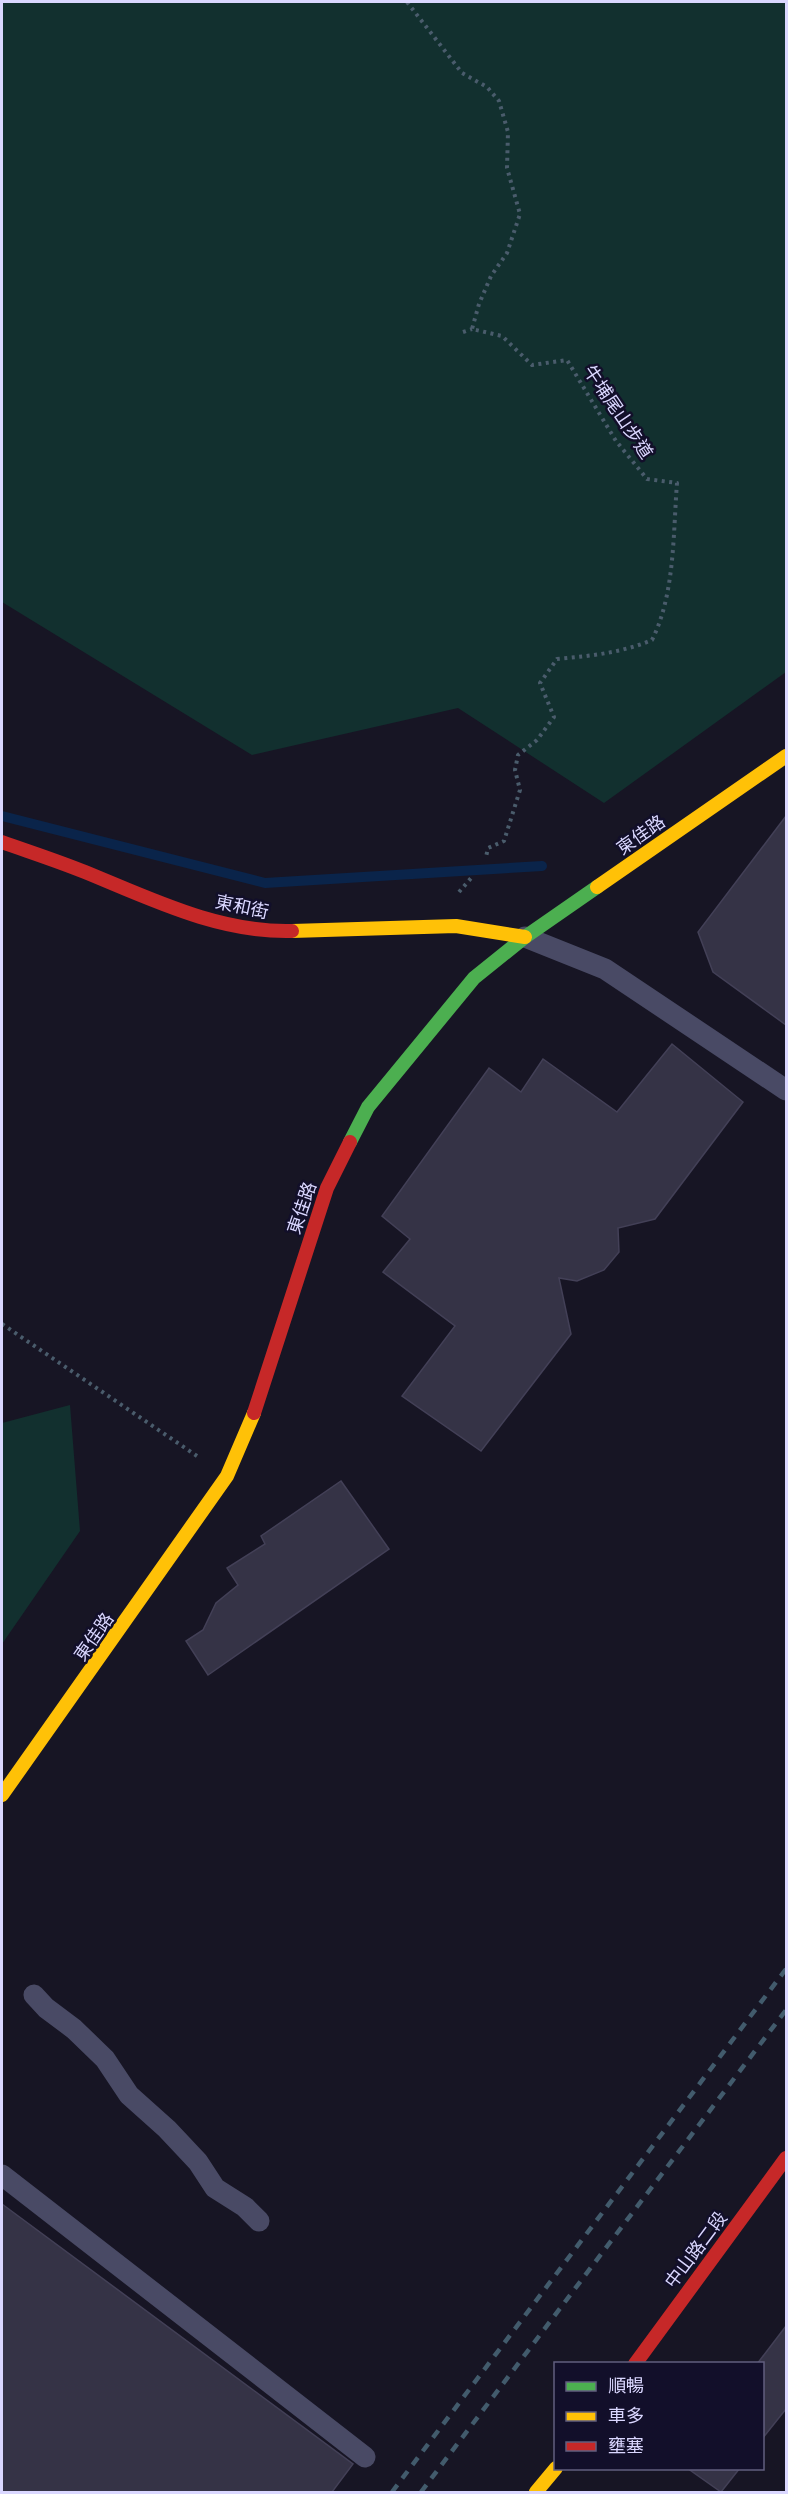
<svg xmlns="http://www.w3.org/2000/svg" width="788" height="2494" viewBox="0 0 788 2494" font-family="Karla,'Noto Sans TC',sans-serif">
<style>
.green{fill:#12302f}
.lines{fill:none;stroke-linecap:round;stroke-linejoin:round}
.stream{stroke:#0a244a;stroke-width:10}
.building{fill:#353346;stroke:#434057;stroke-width:1.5}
.path{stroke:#4a5c6c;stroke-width:4;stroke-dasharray:3 4.5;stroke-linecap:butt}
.lane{stroke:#494a65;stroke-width:21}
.fast{stroke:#4caf50;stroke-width:14}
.slow{stroke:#ffc107;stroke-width:14}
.jam{stroke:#c62828;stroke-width:14}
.rail{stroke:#425b6c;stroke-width:4.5;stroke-dasharray:9 8;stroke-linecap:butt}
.labels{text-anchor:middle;stroke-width:5;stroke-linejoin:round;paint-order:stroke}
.street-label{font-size:18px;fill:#dad7ff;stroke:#120f2a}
</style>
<rect width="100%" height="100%" fill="#171524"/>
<path class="green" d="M2 2H786V672L604 803 458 708 252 755 2 602Z
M70 1405 80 1531 2 1644V1423Z"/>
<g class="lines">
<path class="stream" d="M2 816 265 883 542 866"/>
</g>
<path class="building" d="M786 816V1025L713 972 698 932Z
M672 1044 743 1102 655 1219 618 1228 619 1252 604 1270 577 1281 559 1278 571 1334 481 1451 402 1396 455 1326 383 1272 410 1239 382 1216 489 1068 521 1092 543 1059 617 1112Z
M341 1481 389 1549 208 1675 186 1641 203 1630 216 1603 238 1585 227 1568 265 1544 261 1536Z
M2 2204 353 2464 332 2492H2Z
M786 2326V2409L762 2439V2364H757Z
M687 2468H740L721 2492Z"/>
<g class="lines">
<path class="path" d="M407 2 462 73 487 87 499 101 508 132 507 168 520 214 507 253 491 276 479 304 472 329 502 336 532 365 567 360 616 441 647 479 677 483C673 535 675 594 652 640 621 653 590 656 557 659L540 683 554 717 537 740 518 755 515 770 520 790 504 841 488 848 486 857
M463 332 472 329
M459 892 472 877
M2 1324 197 1456"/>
<path class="lane" d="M525 937 605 969 786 1090
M34 1995 46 2008 74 2029 105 2059 129 2095 167 2129 198 2162 215 2188 245 2207 259 2221
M2 2175 365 2457"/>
<path class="fast" d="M350 1142 368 1107 474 978 525 937 597 887"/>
<path class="slow" d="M597 887 786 756
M292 931 456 926 525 937
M2 1795 227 1476 254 1413
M536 2492 556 2468"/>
<path class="jam" d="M2 842C30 852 58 861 85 872 151 899 219 933 292 931
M254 1413 327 1188 350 1142
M635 2364 786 2158"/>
<path class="rail" d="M392 2492 786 1969
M421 2492 786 2010"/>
</g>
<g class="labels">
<g class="street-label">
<text transform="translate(618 412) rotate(56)" y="6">牛埔尾山步道</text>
<text transform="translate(641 835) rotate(-35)" y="6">東佳路</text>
<text transform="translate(242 907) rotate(12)" y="6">東和街</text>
<text transform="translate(302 1208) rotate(-71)" y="6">東佳路</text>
<text transform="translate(94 1637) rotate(-55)" y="6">東佳路</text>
<text transform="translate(696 2250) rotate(-53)" y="6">中山路二段</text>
</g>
</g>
<rect width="788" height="2494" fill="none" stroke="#dad7ff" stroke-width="6"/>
<rect x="554" y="2362" width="210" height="108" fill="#120f2a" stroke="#625f7f" stroke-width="1.5"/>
<rect x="566" y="2382" width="30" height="9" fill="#4caf50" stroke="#625f7f" stroke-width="1.5"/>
<text x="608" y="2392" font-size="18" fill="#dad7ff">順暢</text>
<rect x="566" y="2412" width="30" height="9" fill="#ffc107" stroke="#625f7f" stroke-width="1.5"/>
<text x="608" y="2422" font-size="18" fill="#dad7ff">車多</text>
<rect x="566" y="2442" width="30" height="9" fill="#c62828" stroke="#625f7f" stroke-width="1.5"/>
<text x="608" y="2452" font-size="18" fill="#dad7ff">壅塞</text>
</svg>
